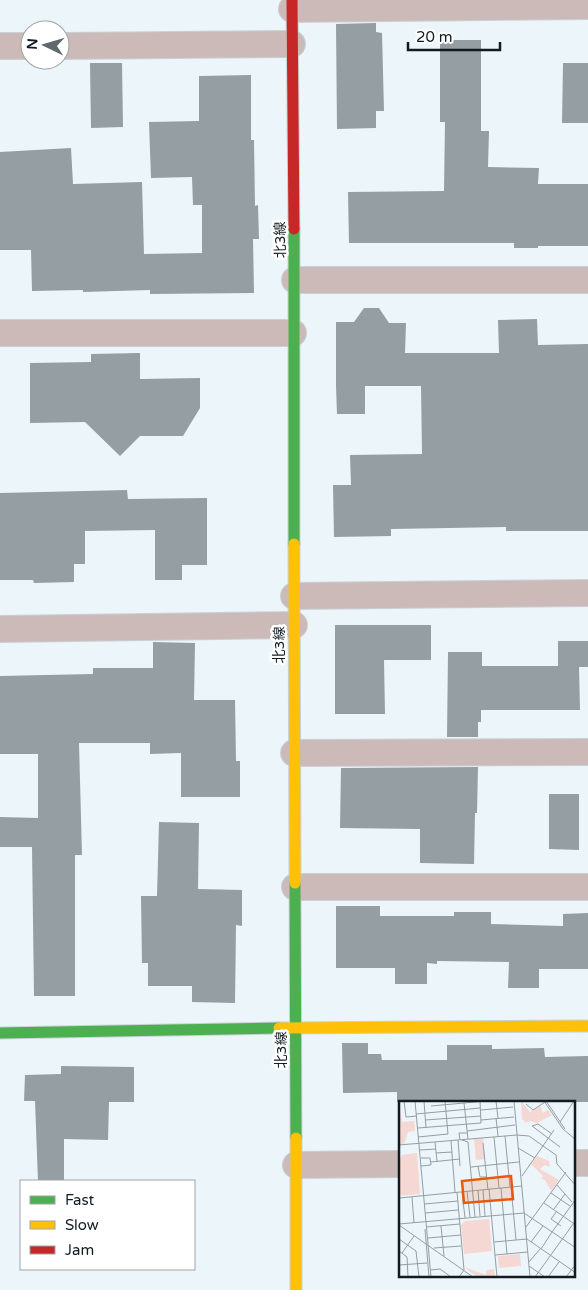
<svg xmlns="http://www.w3.org/2000/svg" width="588" height="1290" viewBox="0 0 588 1290" font-family="'Varela Round','Noto Sans JP',sans-serif">
<style>
.building{fill:#959ea2}
.lines{fill:none;stroke-linecap:round;stroke-linejoin:round}
.street-casing{stroke:#cad1d6;stroke-width:28}
.fast-casing{stroke:#cad1d6;stroke-width:13}
.slow-casing{stroke:#cad1d6;stroke-width:13}
.jam-casing{stroke:#cad1d6;stroke-width:13}
.street{stroke:#ccbab8;stroke-width:26}
.fast{stroke:#4caf50;stroke-width:11}
.slow{stroke:#ffc107;stroke-width:11}
.jam{stroke:#c62828;stroke-width:11}
.labels{text-anchor:middle;stroke-width:5;stroke-linejoin:round;paint-order:stroke}
.street-label{font-size:14px;fill:#111c21;stroke:#fff}
.inset-road{fill:none;stroke:#949ea3;stroke-width:1}
.view{fill:#e8590c;fill-opacity:0.15;stroke:#e8590c;stroke-width:2.5}
.inset-edge{fill:none;stroke:#111c21;stroke-width:2.5}
</style>
<rect width="100%" height="100%" fill="#ecf5f9"/>
<path class="building" d="M376 23V32L382 33 384 111H376V128L337 129 336 24Z
M440 40H481V131H489L488 167 539 168 538 184H588V246H538V248H514V243H349L348 192 444 191 445 122H440Z
M90 63H122L123 127 91 128Z
M563 63H588V123H562Z
M251 75V140H254L255 206 258 205 259 239H253L254 293 150 294V290L83 292V290L32 291 31 250H0V152L71 148 73 184 142 182 144 254 202 253V205H193L192 177 151 178 149 122 199 121V76Z
M364 308H379L389 323H406L405 353H499L498 320 537 319 538 345 588 344V531H506V527L391 529V536L334 537 333 485H351L350 455 422 454 421 386H365V414H337L336 386V322H354Z
M140 353V379L200 378V408L183 436H140L120 456 85 422 30 423V363L91 362V354Z
M127 490 128 499 207 498V565H182V580H155V530L85 531V564H74V582L34 583 33 580H0V493Z
M335 625H431V660H384L385 714H335Z
M558 641H588V667H579L580 710H481V722H478V737H447L448 652H482V666H558Z
M153 642 195 643 194 700H235L236 761H240V797H181V753L150 754V743H79L82 855H75V996H34L32 847H0V817L38 818V754H0V676L93 674V668H153Z
M478 767 477 813H475L474 864 420 863V829L340 828 341 768Z
M549 794H579V850L549 849Z
M159 822 199 823 198 889 242 890V926L236 925 235 1003 192 1002V986H148V963H142L141 896H157Z
M336 906H380V916H454V912H491V924L563 926V914L588 913V969H539V988H508L509 962 437 961V964L427 963V984H395V968H336Z
M342 1043H368V1054H381L382 1060H447V1045H492V1049L544 1048 545 1057 588 1056V1102H397V1092L343 1093Z
M61 1066 134 1067V1102H109L108 1140 64 1139V1181H38L35 1101H24L25 1075 61 1074Z"/>
<g class="lines">
<defs>
<path id="street" d="M292 9 588 6
M0 46H30
M60 46 292 44
M295 280H588
M0 333H293
M294 596 588 593
M0 629 294 625
M294 753 588 752
M295 887H588
M574 1163H588
M296 1165 400 1164"/>
<path id="fast" d="M294 544V229
M295 883 296 1138
M0 1033 279 1028"/>
<path id="slow" d="M294 544 295 883
M279 1028 588 1026
M296 1138V1290"/>
<path id="jam" d="M292 0 294 229"/>
</defs>
<use href="#street" class="street-casing"/>
<use href="#fast" class="fast-casing"/>
<use href="#slow" class="slow-casing"/>
<use href="#jam" class="jam-casing"/>
<use href="#street" class="street"/>
<use href="#fast" class="fast"/>
<use href="#slow" class="slow"/>
<use href="#jam" class="jam"/>
</g>
<g class="labels">
<g class="street-label">
<text transform="translate(280 240) rotate(-91)" y="5">北3線</text>
<text transform="translate(279 645) rotate(-90)" y="5">北3線</text>
<text transform="translate(281 1050) rotate(-90)" y="5">北3線</text>
</g>
</g>
<g transform="translate(399 1101)">
<rect width="176" height="176" fill="#ecf5f9"/>
<path d="M122 0 131 11 141 5 144 12 149 9 153 14 138 22 130 20 127 22 123 18ZM0 3 3 21 15 20 16 30 9 31 5 43 0 44ZM84 37 86 58 77 59 75 38ZM18 52 21 93 0 95V60L3 54ZM138 55 150 60 151 66 146 64 141 68 160 79 152 90 146 79 142 78 144 75 132 63ZM90 118 93 150 65 153 62 124 66 120ZM121 153 122 165 100 167 99 155ZM65 166 87 174V169L95 168 96 175 78 176Z" fill="#f5d8d4"/>
<path class="inset-road" d="M5 0 7 16 18 15M16 0 32 176M25 0 27 27M97 0 99 17M115 0 131 176M145 0 164 28 177 39M147 0 166 28M65 2 69 38M127 3 134 9 146 1M32 5 87 0M82 9 114 6M17 13 81 7M97 17 99 35M26 19 82 15M82 19 115 16M161 21 175 0M19 27 82 22 81 0M68 30 116 24M153 33 139 23 133 25 161 46M106 35 111 86M19 36 49 33 46 0M95 36 100 87M59 39 61 65M61 39 60 32H68M63 39 69 41 76 116M52 40 56 91M36 41 38 60M84 42 89 89M0 44 118 34 130 35 144 45M144 45 157 54 158 63 177 85M119 47 136 57M21 49 37 48M37 52 53 51M32 61 61 58M22 65 32 64 31 57H22M79 65 81 76H88M72 66 120 61M123 75 155 29M158 84 173 101M112 86 117 139M102 87 108 153M90 88 98 176M79 89 81 115M84 89 86 115M68 90 71 116M58 91 65 169 60 176M63 91 66 117M152 92 171 105M13 96 15 122M0 97 123 85M145 102 174 122M25 103 59 100M155 108 166 93M158 110 152 118 162 125M26 112 59 109M0 123 125 112 177 147M0 124 74 176M42 125 45 155M27 126 61 123M127 126 167 71M26 128 30 176M153 131 177 98M29 137 62 134M0 138 17 150 20 176M95 141 128 138 177 172M132 141 144 125M35 147 62 145M142 148 153 131M0 150 8 156 9 176M3 152 15 135M96 154 129 151M130 161 141 148M0 164 28 162M130 165 146 176M31 169 41 168 52 176M136 176 177 119M149 176 160 161M167 176 177 163"/>
<path class="view" d="M112 75 114 98 65 102 63 80Z"/>
<rect width="176" height="176" class="inset-edge"/>
</g>
<rect x="20" y="1180" width="175" height="90" fill="#ffffff" stroke="#a0a4a6"/>
<rect x="30" y="1196" width="25" height="8" fill="#4caf50" stroke="#a0a4a6"/>
<text x="65" y="1205" font-size="15" fill="#111c21">Fast</text>
<rect x="30" y="1221" width="25" height="8" fill="#ffc107" stroke="#a0a4a6"/>
<text x="65" y="1230" font-size="15" fill="#111c21">Slow</text>
<rect x="30" y="1246" width="25" height="8" fill="#c62828" stroke="#a0a4a6"/>
<text x="65" y="1255" font-size="15" fill="#111c21">Jam</text>
<g transform="translate(45 45) rotate(275)"><circle r="24" fill="#ffffff" stroke="#a0a4a6"/>
<path d="M0-4L9 19L0 12L-9 19Z" fill="#5e686d"/>
<text y="-8" font-size="14" font-weight="bold" text-anchor="middle" fill="#111c21">N</text>
</g>
<path d="M408 42v8h92v-8" fill="none" stroke="#111c21" stroke-width="2.5"/>
<text x="416" y="42" font-size="15" fill="#111c21" stroke="#ffffff" stroke-width="4" paint-order="stroke">20 m</text>
</svg>
